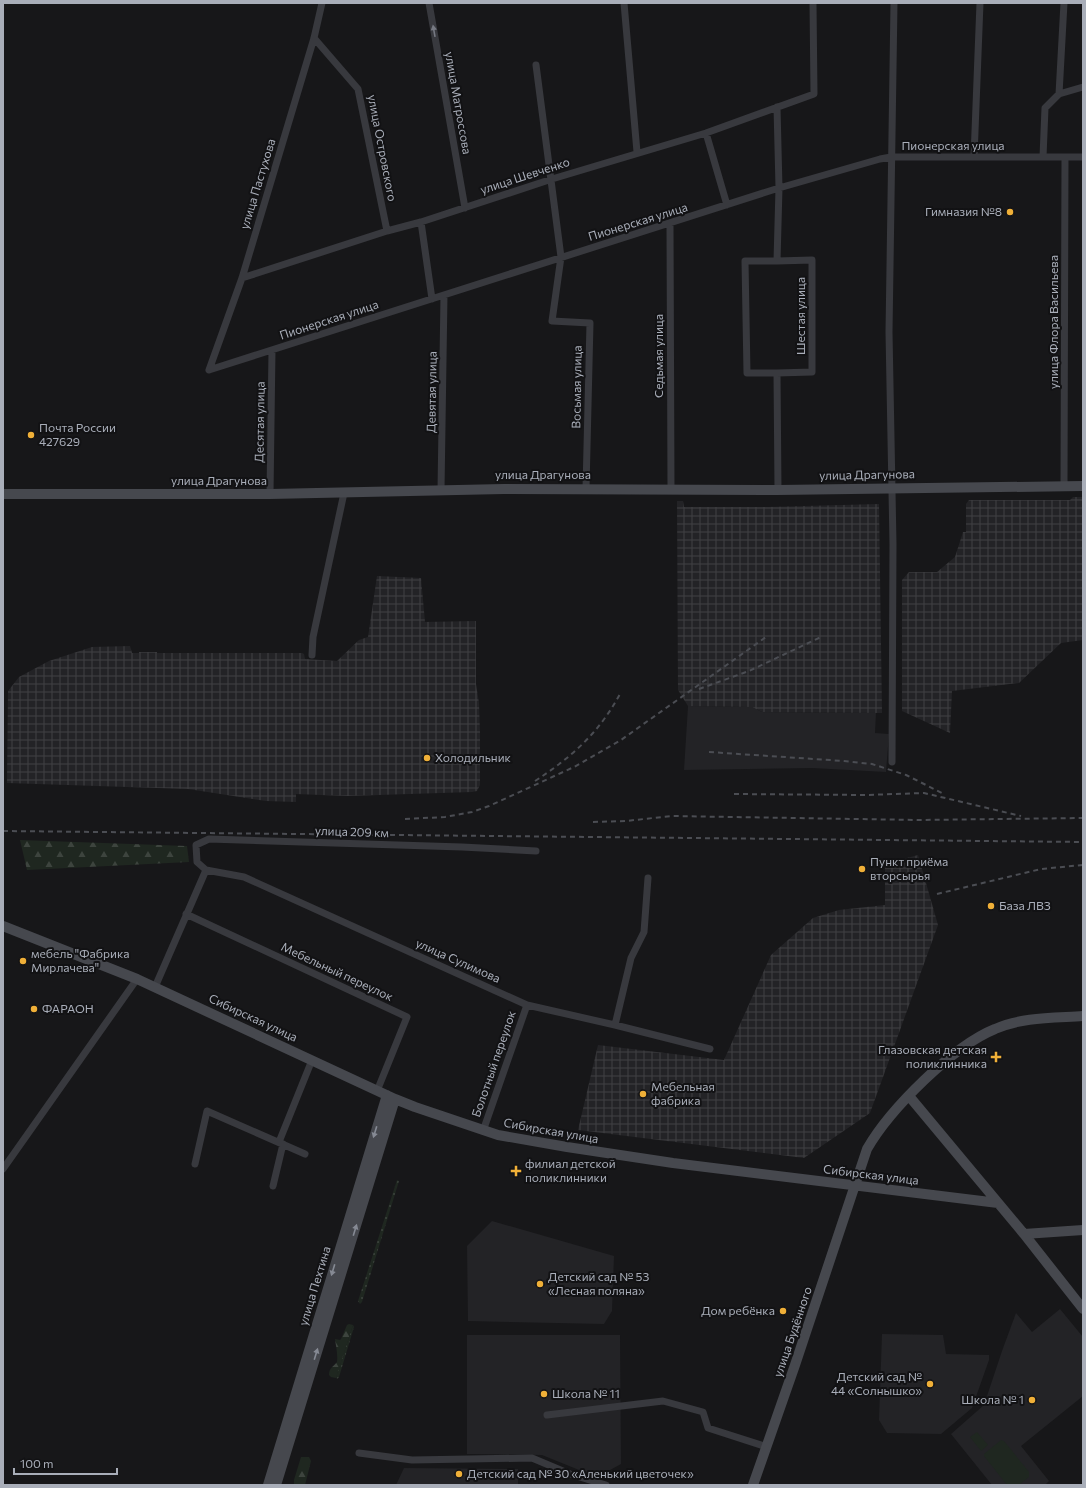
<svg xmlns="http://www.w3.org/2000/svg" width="1086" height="1488" viewBox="0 0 1086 1488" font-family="Commissioner,sans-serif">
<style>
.built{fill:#232326}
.industrial{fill:url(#industrial-grid)}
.grass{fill:url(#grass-dots)}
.forest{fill:url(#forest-firs)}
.pitch{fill:#1f2720}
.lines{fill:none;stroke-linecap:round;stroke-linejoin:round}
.street{stroke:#38393e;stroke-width:7}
.secondary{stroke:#46484e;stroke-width:10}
.rail{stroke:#4b4d53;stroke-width:2;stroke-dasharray:5 4;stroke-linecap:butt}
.oneway{fill:#767982}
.oneway2{fill:#868a94}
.poi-dot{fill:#f0b038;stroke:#121214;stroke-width:1.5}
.labels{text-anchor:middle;stroke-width:4;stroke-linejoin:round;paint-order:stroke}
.street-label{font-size:12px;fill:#a9aeb9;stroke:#121214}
.poi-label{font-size:12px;fill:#a9aeb9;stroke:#121214;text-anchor:start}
</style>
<defs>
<pattern id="industrial-grid" width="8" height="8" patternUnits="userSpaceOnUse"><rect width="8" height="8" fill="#232326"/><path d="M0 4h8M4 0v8" fill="none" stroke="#404043"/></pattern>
<pattern id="grass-dots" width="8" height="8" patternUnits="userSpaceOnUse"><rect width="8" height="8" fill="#1f2720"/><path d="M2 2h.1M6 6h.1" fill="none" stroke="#3d443e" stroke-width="1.8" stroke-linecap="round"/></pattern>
<pattern id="forest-firs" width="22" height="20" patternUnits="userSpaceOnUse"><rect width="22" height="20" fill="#1f2720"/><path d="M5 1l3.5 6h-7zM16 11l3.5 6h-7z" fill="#3d443e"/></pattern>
</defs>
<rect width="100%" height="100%" fill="#171719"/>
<path class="built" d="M688 706 752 707 762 712 876 713 875 733 889 734 886 772 812 768 684 770Z
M492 1221 614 1256 612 1311 604 1324 468 1321 467 1246Z
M1060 1309 1083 1337V1396L1021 1446 1049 1481 1045 1485H992L951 1434 984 1405 1002 1351 1016 1313 1032 1332Z
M882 1334 943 1335 946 1354 989 1355V1360L972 1408 941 1434 887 1433 879 1420Z
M467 1335H620L621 1464 601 1475 589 1474 542 1455 467 1454Z
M404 1468 518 1469V1485H396Z"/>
<path class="industrial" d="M1073 497H1083V640L1061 643 1019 683 952 691 950 733 902 711V580L909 572H937L955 557 963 532H966V504L969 500H1070Z
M677 501H683L684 507H768L879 504 882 713 762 712 752 707 688 706 678 690Z
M377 576 421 578 425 622 476 621V684L479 703 480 733V785L477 791 472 792 347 796 296 794V802L266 801 188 789 7 783 8 691 19 677 49 661 92 647 130 646 132 653H139V652H157V653H302L304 654 305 659 337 661 359 640 368 637Z
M918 855 938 925 870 1113 804 1158 578 1130 598 1045 724 1060 771 955 813 918 839 910 885 905V864Z"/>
<path class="grass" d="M397 1180 399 1181 362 1302 360 1304 358 1301Z
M353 1325 354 1327 339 1377 337 1379 336 1377Z"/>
<path class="forest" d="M20 840 187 846 189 862 27 870Z
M349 1324 353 1325 336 1378 331 1377 329 1375C329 1368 333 1367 337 1362 338 1354 336 1347 335 1339L340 1340 341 1339 347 1325Z
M301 1457H309L311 1461 305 1485H294V1480Z"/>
<path class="pitch" d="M977 1432 988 1445 981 1451 970 1437Z
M1001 1440 1004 1441 1029 1472V1477L1019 1485H1007L984 1456V1454Z"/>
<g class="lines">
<path class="street" d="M429 3 465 208
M624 3 637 152
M314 38 358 89 387 231
M536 65 561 257 552 321 590 323 586 488
M1059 94 1083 87
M777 107 779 188 777 261 812 260V372L777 373 778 490
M706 133 727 205
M974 157 980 3
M1043 157 1045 108 1059 94 1064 3
M421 222 432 299
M670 224 671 488
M777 261H745L747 373H777
M242 278 387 231 421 222 552 179 706 133 814 94 813 3
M209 370 779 188 880 159 891 157H1083
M209 370 242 278 314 38 322 3
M1064 486 1065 157
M441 490 444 295
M270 494 272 350
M312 655 313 637 344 493
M892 762 893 544 889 332 894 3
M206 870 244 877 527 1005 615 1025 710 1049
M206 870 197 862 196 845 209 839 462 847 536 851
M186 914 407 1017 377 1091
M155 987 206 870
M615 1025 631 958 644 932 648 878
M483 1131 527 1005
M279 1142 312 1060
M195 1164 207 1111 305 1154
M3 1169 137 979
M273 1186 283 1144
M547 1415 663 1401 703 1412 708 1428 767 1447
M359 1453 412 1460 532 1458 570 1474 606 1485"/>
<path class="secondary" d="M3 494H270L504 489 778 490 1083 486
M3 926 137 979 395 1099 415 1107 498 1135 567 1147 673 1163 998 1203
M909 1096 1024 1234 1083 1309
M1024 1234 1083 1230
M268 1485 387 1095
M276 1485 395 1099
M753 1485 795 1365 867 1149C890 1109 953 1046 995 1029 1022 1017 1054 1018 1083 1016"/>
<path class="rail" d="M699 689 749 671 821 637
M709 752 844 761 872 764 906 775 942 793
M535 781C572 757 600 732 621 692
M734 794 866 795 924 793 1021 816
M405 819 445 817 472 812 489 806 574 767 621 740 766 637
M593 822 626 821 671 816 918 820 1083 818
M3 831 1083 842
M937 894 1041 869 1083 865"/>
</g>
<defs><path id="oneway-solid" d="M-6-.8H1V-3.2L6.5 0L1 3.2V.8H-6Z"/></defs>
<use class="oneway" href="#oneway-solid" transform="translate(434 31) rotate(-100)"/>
<g class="oneway2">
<use href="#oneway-solid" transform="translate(375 1132) rotate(107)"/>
<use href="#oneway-solid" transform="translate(355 1230) rotate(-73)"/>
<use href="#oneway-solid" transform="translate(333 1270) rotate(107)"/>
<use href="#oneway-solid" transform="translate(316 1354) rotate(-73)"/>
</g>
<g class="poi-dot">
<circle cx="1010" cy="212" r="4"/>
<circle cx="31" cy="435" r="4"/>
<circle cx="427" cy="758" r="4"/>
<circle cx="862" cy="869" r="4"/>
<circle cx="991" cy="906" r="4"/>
<circle cx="23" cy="961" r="4"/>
<circle cx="34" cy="1009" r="4"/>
<path d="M994 1051h4v4h4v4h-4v4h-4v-4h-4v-4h4z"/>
<circle cx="643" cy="1094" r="4"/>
<path d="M514 1165h4v4h4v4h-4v4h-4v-4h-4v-4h4z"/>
<circle cx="540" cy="1284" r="4"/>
<circle cx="783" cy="1311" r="4"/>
<circle cx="930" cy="1384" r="4"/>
<circle cx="544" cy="1394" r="4"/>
<circle cx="1032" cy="1400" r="4"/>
<circle cx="459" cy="1474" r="4"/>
</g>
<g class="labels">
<g class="street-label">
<text transform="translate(458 103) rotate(80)" y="4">улица Матроссова</text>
<text x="953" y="150">Пионерская улица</text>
<text transform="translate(382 148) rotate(79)" y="4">улица Островского</text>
<text transform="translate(525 176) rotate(-18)" y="4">улица Шевченко</text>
<text transform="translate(258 184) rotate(-73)" y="4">улица Пастухова</text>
<text transform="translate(638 222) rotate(-17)" y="4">Пионерская улица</text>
<text transform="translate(801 316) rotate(-90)" y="4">Шестая улица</text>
<text transform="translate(329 320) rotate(-18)" y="4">Пионерская улица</text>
<text transform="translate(1054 322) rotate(-90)" y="4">улица Флора Васильева</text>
<text transform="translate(659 356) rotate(-90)" y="4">Седьмая улица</text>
<text transform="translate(577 387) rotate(-89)" y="4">Восьмая улица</text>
<text transform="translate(432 392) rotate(-89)" y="4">Девятая улица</text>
<text transform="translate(260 422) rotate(-89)" y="4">Десятая улица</text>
<text x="543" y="479">улица Драгунова</text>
<text transform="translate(867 475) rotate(-1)" y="4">улица Драгунова</text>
<text x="219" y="485">улица Драгунова</text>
<text transform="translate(352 832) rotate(2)" y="4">улица 209 км</text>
<text transform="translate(458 961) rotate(24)" y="4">улица Сулимова</text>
<text transform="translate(337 972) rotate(25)" y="4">Мебельный переулок</text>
<text transform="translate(253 1018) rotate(25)" y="4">Сибирская улица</text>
<text transform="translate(494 1064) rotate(-71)" y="4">Болотный переулок</text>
<text transform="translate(551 1131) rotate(10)" y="4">Сибирская улица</text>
<text transform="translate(871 1175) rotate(7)" y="4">Сибирская улица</text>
<text transform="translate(315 1286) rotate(-73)" y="4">улица Пехтина</text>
<text transform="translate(793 1332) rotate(-71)" y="4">улица Будённого</text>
</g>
<g class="poi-label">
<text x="1002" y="216" text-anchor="end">Гимназия №8</text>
<text x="39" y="432">Почта России<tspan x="39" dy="14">427629</tspan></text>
<text x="435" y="762">Холодильник</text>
<text x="870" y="866">Пункт приёма<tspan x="870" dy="14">вторсырья</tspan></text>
<text x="999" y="910">База ЛВЗ</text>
<text x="31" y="958">мебель "Фабрика<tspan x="31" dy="14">Мирлачева"</tspan></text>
<text x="42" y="1013">ФАРАОН</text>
<text x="987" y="1054" text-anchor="end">Глазовская детская<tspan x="987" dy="14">поликлинника</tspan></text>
<text x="651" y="1091">Мебельная<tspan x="651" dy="14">фабрика</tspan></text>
<text x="525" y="1168">филиал детской<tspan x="525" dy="14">поликлинники</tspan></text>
<text x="548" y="1281">Детский сад № 53<tspan x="548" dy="14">«Лесная поляна»</tspan></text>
<text x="775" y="1315" text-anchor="end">Дом ребёнка</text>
<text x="922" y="1381" text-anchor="end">Детский сад №<tspan x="922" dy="14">44 «Солнышко»</tspan></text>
<text x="552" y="1398">Школа № 11</text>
<text x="1024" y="1404" text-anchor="end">Школа № 1</text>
<text x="467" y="1478">Детский сад № 30 «Аленький цветочек»</text>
</g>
</g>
<rect width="1086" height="1488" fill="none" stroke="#a9aeb9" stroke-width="8"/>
<path d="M14 1468v6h103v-6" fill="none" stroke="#a9aeb9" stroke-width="2"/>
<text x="20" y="1468" font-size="12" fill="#a9aeb9" stroke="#121214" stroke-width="3" paint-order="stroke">100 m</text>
</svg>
